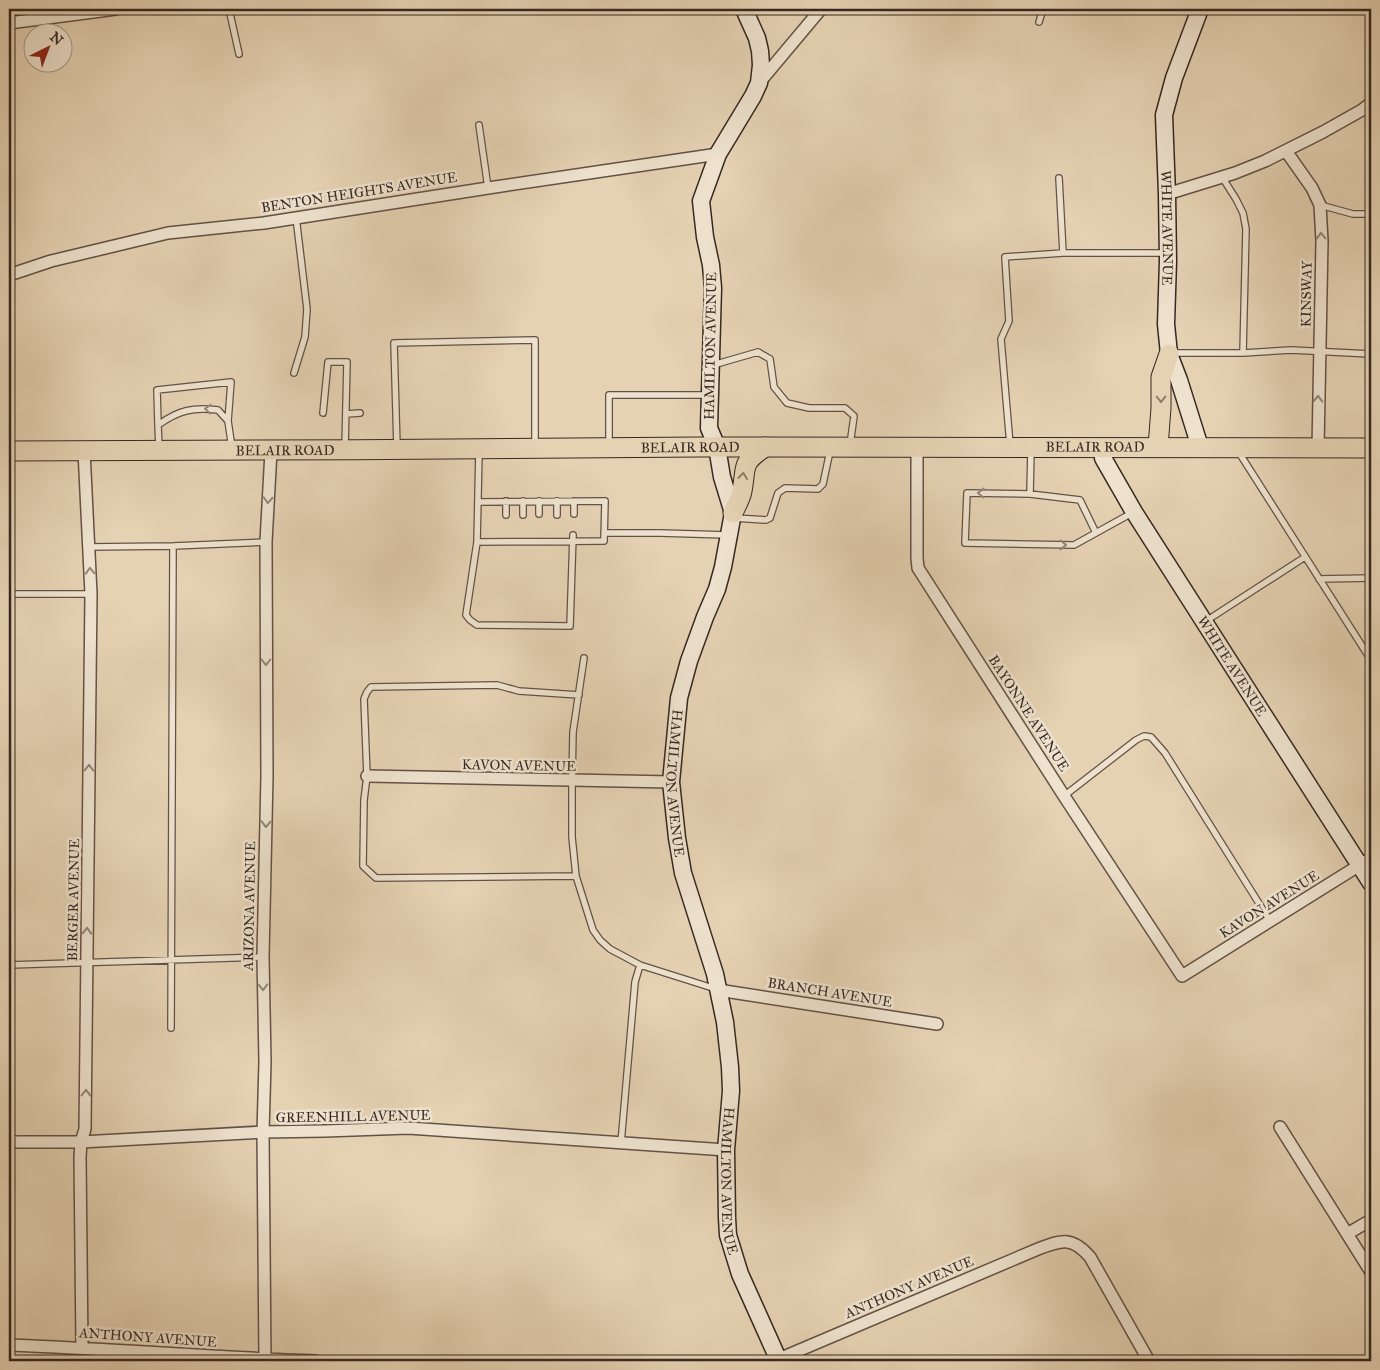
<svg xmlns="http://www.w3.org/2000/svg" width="1380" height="1370" viewBox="0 0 1380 1370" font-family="'IM FELL Great Primer',serif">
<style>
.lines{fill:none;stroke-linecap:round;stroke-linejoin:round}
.lane-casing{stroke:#625246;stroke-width:8}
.street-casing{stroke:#625246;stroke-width:14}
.secondary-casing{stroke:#362822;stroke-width:19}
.primary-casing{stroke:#362822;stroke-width:21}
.lane{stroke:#eee2ce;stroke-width:5.5}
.street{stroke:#eee2ce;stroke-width:11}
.secondary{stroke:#eee2ce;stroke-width:16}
.primary{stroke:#e5d2b3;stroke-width:19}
.oneway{stroke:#928578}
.oneway2{stroke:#8e7d6a}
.labels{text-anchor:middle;stroke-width:5;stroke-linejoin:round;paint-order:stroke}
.street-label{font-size:14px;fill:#362822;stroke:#eee2ce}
</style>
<rect width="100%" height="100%" fill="#e5d2b3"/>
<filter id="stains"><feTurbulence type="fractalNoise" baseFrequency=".004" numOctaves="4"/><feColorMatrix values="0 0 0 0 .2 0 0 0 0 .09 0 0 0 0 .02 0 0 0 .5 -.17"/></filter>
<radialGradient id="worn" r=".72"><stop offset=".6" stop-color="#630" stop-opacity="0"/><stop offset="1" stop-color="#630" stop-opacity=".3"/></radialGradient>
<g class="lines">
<defs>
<path id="lane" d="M229 9 239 54
M1039 22 1043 9
M479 125 488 188
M1222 177 1236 199 1243 213 1246 229 1243 353
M1059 178 1063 253
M1320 205 1353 214H1371
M1171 353H1243L1291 350 1371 354
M713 365 758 352 770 359 774 387 787 403 809 408H845L854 416 850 445
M294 373 305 337 307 309 296 217
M323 413 328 362H347L345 448
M346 414 360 413
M158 425 157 390 231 382 228 421
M1010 445 1001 339 1009 321 1005 257 1063 253H1166
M609 446V395H709
M397 448 394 343 535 340V444
M159 449 158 425C179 410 193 407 218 410L228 421 232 448
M1238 451 1371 660
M1030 494 1031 449
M557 501V515
M478 502 605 501 604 541 477 542 479 451
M539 514V501
M574 514V501
M506 515V501
M523 515V501
M734 518 766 520 770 518 778 493 785 488 818 489 823 484 830 451
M604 533H660L727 535
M1096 533 1080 500 1030 494 967 493 965 543 1074 545 1132 513
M477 542 466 615 470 620 477 625 570 626 573 535
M88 547 173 546 266 542
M1319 579 1371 578
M9 594H91
M1206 621 1305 557
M584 658 573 732 572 781V837L576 876 593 930 600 940 610 949 640 965 716 989
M1064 796 1136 740 1144 736 1151 737 1165 753 1270 921
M576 876 376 878 363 866 364 800 367 776 364 699 367 692 371 687 497 685 519 691 579 695
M9 965 263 957
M171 1028 173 546
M621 1143 635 982 640 965"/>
<path id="street" d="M9 23 116 9
M759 83 821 9
M1286 151 1312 188 1320 205 1322 241 1318 448
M1167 194 1235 173 1265 161 1323 132 1362 110 1371 103
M9 275 51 261 168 233 264 223 488 188 718 154
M917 447V558L918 568 1064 796 1182 976 1371 858
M367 776 671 782
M718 990 937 1024
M1280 1127 1371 1272
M9 1142H81L263 1132 325 1131 408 1128 726 1150
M1347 1234 1371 1220
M9 1345C111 1349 213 1357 315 1361
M82 1348 80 1157 81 1142 85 1129 91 594 84 451
M265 1361 263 1132 265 1062 263 957 267 776 266 542 271 451
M774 1361 1038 1249C1061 1240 1072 1236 1090 1257L1149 1361"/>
<g id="secondary">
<path id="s1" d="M744 9 757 38 760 51 761 65 759 83 753 96 718 154 701 201 705 237 711 265 713 288 709 428 717 447 722 477 733 513 723 567 717 589 705 617 689 661 679 698 671 782 677 838 683 873 715 974 725 1022 730 1067 731 1091 726 1150 727 1218 728 1235 740 1274 779 1361"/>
<path id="s2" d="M1200 9 1174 78 1164 115 1167 194 1168 261 1166 324 1169 354 1179 380 1200 447"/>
<path id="s3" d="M1104 447 1103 458 1134 512 1371 883"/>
</g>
<g id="primary">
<path d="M1158 447 1161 408V377L1169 354"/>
<path id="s4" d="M9 451C239 451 470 449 700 447 924 446 1148 446 1371 448"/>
<path d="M733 513C736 506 741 498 742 491 747 465 740 464 765 447"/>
</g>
</defs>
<use href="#lane" class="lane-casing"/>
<use href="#street" class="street-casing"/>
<use href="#secondary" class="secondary-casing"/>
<use href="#primary" class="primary-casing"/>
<use href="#lane" class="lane"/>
<use href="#street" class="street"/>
<use href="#secondary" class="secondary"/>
<use href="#primary" class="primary"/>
</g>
<defs><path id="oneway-chevron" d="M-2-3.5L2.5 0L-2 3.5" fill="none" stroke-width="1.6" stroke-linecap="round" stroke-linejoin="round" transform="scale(1.25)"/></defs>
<g class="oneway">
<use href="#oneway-chevron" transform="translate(1321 236) rotate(-92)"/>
<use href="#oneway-chevron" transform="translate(1318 399) rotate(-89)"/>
<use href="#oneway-chevron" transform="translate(208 409) rotate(-177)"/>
<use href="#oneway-chevron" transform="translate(981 493) rotate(-179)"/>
<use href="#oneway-chevron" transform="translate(268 500) rotate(93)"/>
<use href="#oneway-chevron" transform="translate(1063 545) rotate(1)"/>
<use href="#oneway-chevron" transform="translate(90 571) rotate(-93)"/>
<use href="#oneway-chevron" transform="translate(266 662) rotate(90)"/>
<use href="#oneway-chevron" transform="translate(89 768) rotate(-89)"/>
<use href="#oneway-chevron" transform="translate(266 824) rotate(91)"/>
<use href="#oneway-chevron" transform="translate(87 931) rotate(-89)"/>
<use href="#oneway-chevron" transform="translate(263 987) rotate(89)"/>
<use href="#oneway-chevron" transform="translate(86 1093) rotate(-89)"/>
</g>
<g class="oneway2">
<use href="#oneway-chevron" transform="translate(1161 399) rotate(90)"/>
<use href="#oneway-chevron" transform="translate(743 476) rotate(-83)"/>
</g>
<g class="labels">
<g class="street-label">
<text transform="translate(359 192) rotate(-9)" y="5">BENTON HEIGHTS AVENUE</text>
<text dy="5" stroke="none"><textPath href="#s2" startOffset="225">WHITE AVENUE</textPath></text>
<text transform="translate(1306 294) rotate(-89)" y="5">KINSWAY</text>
<text transform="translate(710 346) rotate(-89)" y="5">HAMILTON AVENUE</text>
<text dy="5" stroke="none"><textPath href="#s4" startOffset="1086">BELAIR ROAD</textPath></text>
<text dy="5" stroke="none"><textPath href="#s4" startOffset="681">BELAIR ROAD</textPath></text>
<text dy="5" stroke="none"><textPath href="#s4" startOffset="276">BELAIR ROAD</textPath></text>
<text dy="5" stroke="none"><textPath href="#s3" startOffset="256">WHITE AVENUE</textPath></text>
<text transform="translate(1029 713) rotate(57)" y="5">BAYONNE AVENUE</text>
<text transform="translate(519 765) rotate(1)" y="5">KAVON AVENUE</text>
<text dy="5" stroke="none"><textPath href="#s1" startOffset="805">HAMILTON AVENUE</textPath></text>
<text transform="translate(73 900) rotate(-89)" y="5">BERGER AVENUE</text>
<text transform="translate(1269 904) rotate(-32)" y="5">KAVON AVENUE</text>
<text transform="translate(249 906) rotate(-89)" y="5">ARIZONA AVENUE</text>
<text transform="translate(830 992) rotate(9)" y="5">BRANCH AVENUE</text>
<text transform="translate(353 1116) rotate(-1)" y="5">GREENHILL AVENUE</text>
<text dy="5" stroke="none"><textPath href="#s1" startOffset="1210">HAMILTON AVENUE</textPath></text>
<text transform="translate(909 1287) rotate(-23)" y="5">ANTHONY AVENUE</text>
<text transform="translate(148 1337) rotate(4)" y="5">ANTHONY AVENUE</text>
</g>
</g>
<rect width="1380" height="1370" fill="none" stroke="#e5d2b3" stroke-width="30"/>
<rect x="10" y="10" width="1360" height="1350" fill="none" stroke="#362822" stroke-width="2.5"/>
<rect x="15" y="15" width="1350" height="1340" fill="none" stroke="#362822"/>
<g transform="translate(48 48) rotate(42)"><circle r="24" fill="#eee2ce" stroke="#a49889"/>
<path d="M0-4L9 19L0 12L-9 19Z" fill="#8f2418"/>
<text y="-8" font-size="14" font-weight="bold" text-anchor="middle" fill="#362822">N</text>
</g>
<rect width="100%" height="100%" filter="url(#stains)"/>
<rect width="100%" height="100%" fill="url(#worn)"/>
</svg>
